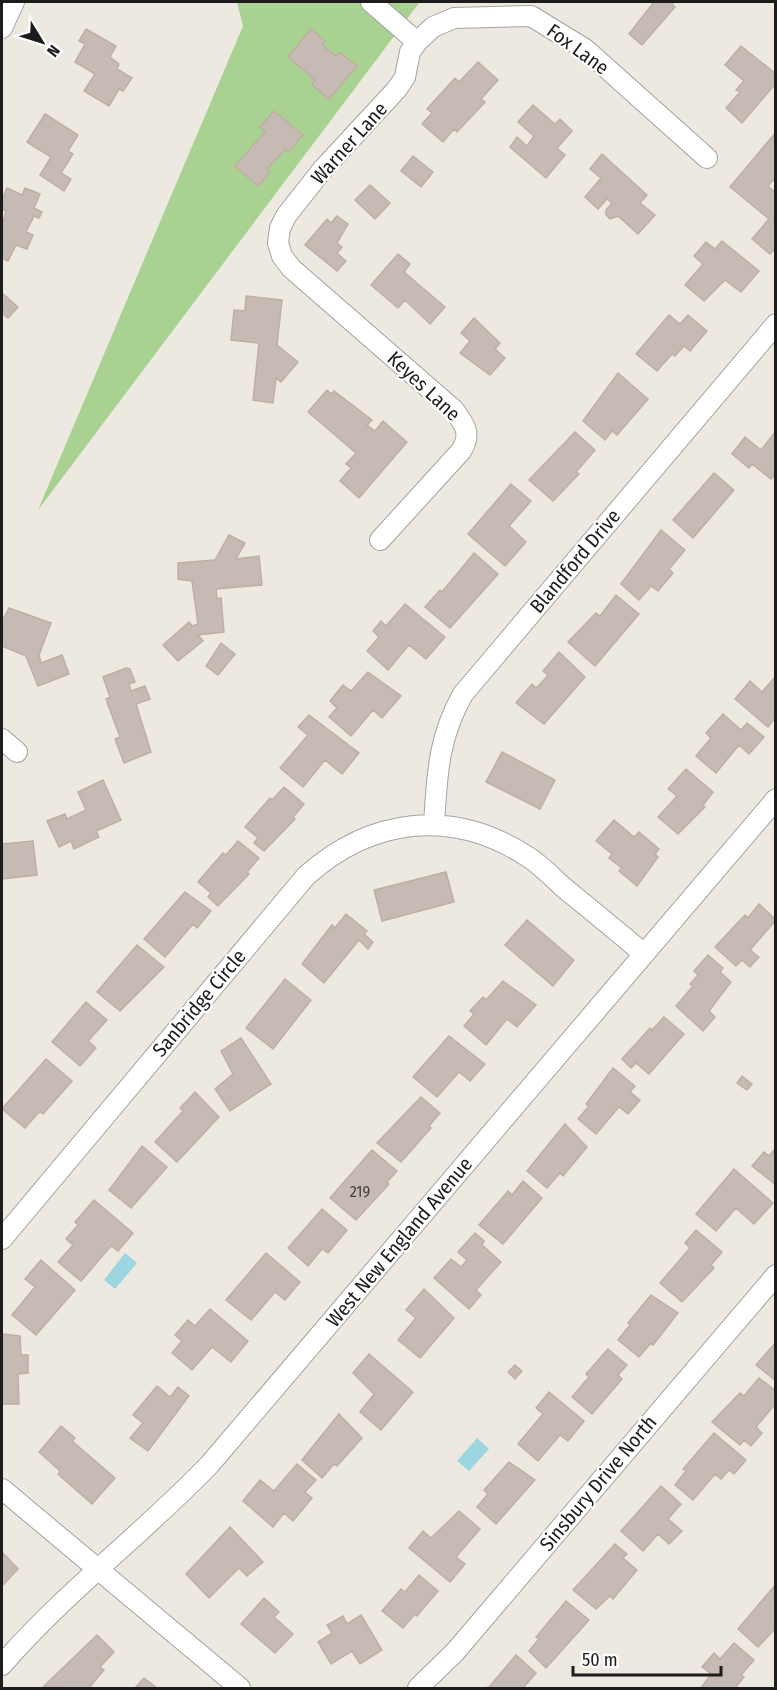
<svg xmlns="http://www.w3.org/2000/svg" width="777" height="1690" viewBox="0 0 777 1690" font-family="'Fira Sans Condensed',sans-serif">
<style>
.forest{fill:#a8d192}
.water{fill:#9dd5e0}
.building{fill:#c6bab4;stroke:#c1aea2;stroke-width:1.5}
.lines{fill:none;stroke-linecap:round;stroke-linejoin:round}
.minor-casing{stroke:#a3a3a3;stroke-width:22}
.minor{stroke:#fff;stroke-width:20}
.labels{text-anchor:middle;stroke-width:4.5;stroke-linejoin:round;paint-order:stroke}
.number-label{font-size:16px;fill:#464442}
.street-label{font-size:20px;fill:#1c1c1c;stroke:#fff}
</style>
<rect width="100%" height="100%" fill="#eee9e0"/>
<path class="forest" d="M237 2 419 3 38 510 243 26Z"/>
<path class="water" d="M125 1253 137 1263 115 1289 104 1280Z
M477 1438 489 1449 469 1471 457 1461Z"/>
<path class="building" d="M654 2H674L672 4 675 7 642 45 629 34Z
M86 29 116 46 110 57 119 64 117 69 132 78 123 91 119 89 109 106 84 91 95 74 75 62 85 44 79 41Z
M311 29 325 41 322 45 336 56 339 52 357 66 329 99 312 85 315 80 288 57Z
M741 46 776 74V83L742 123 726 108 740 92 736 90 744 81 725 65Z
M478 62 498 80 481 99 485 102 457 132 454 129 443 142 422 124 432 113 427 109 455 78 459 82Z
M533 105 555 124 560 119 572 131 557 148 565 155 546 178 510 147 517 137 527 146 534 136 518 122Z
M274 111 303 135 288 152 285 149 267 169 270 173 258 186 235 166 265 132 260 127Z
M45 114 78 135 68 151 73 154 61 173 71 179 64 191 40 175 51 157 27 142Z
M776 132V177L768 186 776 193V248L770 254 752 239 769 219 730 187Z
M602 154 647 195 640 203 655 215 638 234 618 216 610 219 606 215V210L612 203 607 199 598 209 585 197 601 178 590 169Z
M413 156 433 172 421 187 401 171Z
M370 185 390 203 375 219 355 200Z
M7 188 22 195 25 188 40 194 34 208 42 212 39 218 34 216 26 232 33 235 27 249 16 245 8 261 2 258V226L6 211 2 209V199Z
M337 216 348 224 337 243 342 247 337 253 346 261 337 271 305 245 327 219 331 223Z
M722 241 759 271 741 292 725 280 704 301 685 285 703 264 694 256 706 242 715 249Z
M398 254 410 264 404 272 445 307 430 324 405 300 398 308 371 285Z
M2 293 18 307 8 318 2 313Z
M246 296 282 300 277 345 298 362 281 382 276 378 273 403 253 400 259 343 231 340 234 310 245 311Z
M669 315 680 324 688 315 707 331 690 351 684 346 675 356 672 354 657 371 636 354Z
M474 318 500 343 495 349 505 358 490 375 460 353 470 341 461 333Z
M618 373 648 399 617 435 612 431 605 440 583 421Z
M327 390 331 394 334 391 372 420 367 425 375 431 383 421 407 442 359 498 340 481 351 468 346 464 356 453 308 412Z
M776 431V474L771 479 752 464 749 468 732 454 745 437 761 450Z
M575 432 595 450 576 472 579 474 553 501 529 480Z
M714 473 734 490 693 538 673 520Z
M511 484 531 501 509 526 526 542 505 566 468 534Z
M661 530 685 550 669 569 673 573 658 591 651 586 639 600 621 584Z
M229 535 245 543 236 559 259 556 262 585 216 589 217 599 221 598 224 632 198 635 203 641 178 661 163 645 189 622 192 626 198 624 192 581 178 579V563L215 560Z
M474 553 498 574 450 628 425 607 440 590 442 592Z
M616 595 639 614 595 666 568 642 596 613 600 616Z
M405 604 445 637 426 659 409 645 388 670 367 651 379 637 373 631 381 621 386 626Z
M9 608 51 623 39 655 41 663 62 655 69 674 38 686 26 656 2 646V617L4 618Z
M221 643 235 654 218 675 206 666Z
M559 652 585 677 544 724 516 703 532 684 536 688 543 681 548 675 543 671Z
M126 668 130 669 135 682 129 684 131 691 145 686 150 699 136 704 151 752 124 763 115 739 120 737 106 699 110 697 103 677Z
M368 672 401 696 382 718 373 710 351 736 329 717 337 708 330 701 343 685 351 691Z
M776 676V717L768 727 735 699 750 681 762 692Z
M723 714 741 730 747 723 764 737 749 754 739 745 716 773 696 756 711 738 706 733Z
M309 715 359 753 342 774 325 760 303 787 280 768 308 735 298 727Z
M502 752 555 780 540 809 486 782Z
M686 769 713 792 703 805 705 807 678 834 658 817 677 796 668 789Z
M103 780 121 820 96 831 99 837 74 849 71 841 59 847 47 821 65 814 67 819 86 810 78 792Z
M284 787 304 804 293 817 295 819 264 851 254 843 258 838 245 827 270 798 272 800Z
M614 820 634 837 639 832 659 849 655 854 658 857 637 886 619 871 622 868 609 858 612 854 596 841Z
M33 841 37 875 2 879V844Z
M238 841 259 858 247 872 249 874 218 906 208 897 211 893 198 882 223 853 226 855Z
M446 872 454 902 382 921 374 890Z
M185 892 211 911 197 928 193 924 165 957 144 939Z
M759 904 776 920 750 950 759 957 750 967 742 960 736 966 715 947 745 915 748 918Z
M346 914 367 931 364 934 373 942 368 949 359 940 324 983 302 964 332 925 335 928Z
M527 920 574 960 553 986 505 945Z
M137 945 164 967 120 1011 97 992Z
M708 955 723 968 720 972 731 982 709 1011 715 1017 703 1031 676 1006 693 986 690 984 698 975 694 971Z
M285 979 311 1000 273 1049 246 1028Z
M503 981 536 1005 517 1027 507 1019 486 1045 464 1026 474 1014 470 1011 483 997 486 1000Z
M86 1002 107 1020 88 1041 96 1048 80 1066 52 1042Z
M664 1017 684 1034 649 1074 636 1063 631 1068 622 1059 650 1028 652 1030Z
M449 1036 485 1064 470 1081 459 1072 437 1097 413 1077Z
M241 1038 271 1084 230 1111 215 1089 233 1074 221 1051Z
M46 1059 72 1081 43 1114 40 1111 25 1128 2 1109Z
M613 1068 635 1086 630 1092 640 1100 628 1114 619 1107 596 1134 578 1119 589 1106 586 1104Z
M742 1076 752 1084 747 1090 737 1083Z
M195 1092 219 1117 177 1162 155 1142 183 1111 180 1108Z
M421 1097 440 1113 429 1126 431 1128 401 1162 377 1143Z
M565 1124 587 1147 563 1176 560 1173 547 1188 527 1171Z
M142 1146 167 1167 131 1208 109 1190Z
M775 1149 776 1148V1185L752 1166 764 1152 769 1156Z
M372 1150 397 1171 387 1182 389 1184 356 1220 330 1198Z
M734 1169 773 1203 754 1224 736 1208 716 1231 696 1214Z
M523 1181 542 1198 503 1244 479 1225 508 1191 512 1195Z
M94 1200 133 1233 118 1251 111 1246 81 1281 58 1262 73 1245 66 1239 78 1225 75 1222Z
M322 1209 347 1230 328 1253 322 1249 308 1266 288 1248Z
M696 1230 722 1252 711 1265 714 1268 682 1302 660 1283 690 1248 685 1243Z
M475 1233 484 1241 482 1245 501 1262 476 1290 481 1295 469 1309 434 1278 451 1259 461 1267 467 1260 458 1252Z
M266 1253 300 1282 285 1300 275 1292 251 1320 226 1300Z
M41 1260 75 1290 36 1335 12 1315 35 1287 25 1279Z
M424 1289 454 1318 420 1358 398 1340 416 1318 406 1310Z
M651 1295 678 1313 653 1345 651 1343 639 1357 618 1340 630 1325 628 1323Z
M210 1309 248 1341 231 1362 212 1347 192 1370 172 1353 182 1341 175 1335 188 1320 195 1326Z
M2 1334 20 1336 21 1355H28V1373L18 1374 19 1404H2Z
M776 1342V1381L756 1365Z
M608 1349 627 1365 618 1375 622 1379 592 1414 572 1397 589 1377 586 1374Z
M369 1354 413 1392 381 1430 360 1412 374 1394 353 1373Z
M515 1365 522 1371 515 1379 508 1372Z
M759 1378 776 1391V1403L756 1427 762 1433 751 1446 744 1440 740 1445 712 1422 740 1393 744 1396Z
M157 1386 170 1397 178 1387 189 1396 148 1451 130 1438 143 1423 133 1415Z
M549 1392 584 1421 568 1441 560 1435 538 1461 518 1444 543 1414 536 1408Z
M339 1414 362 1438 337 1466 334 1464 322 1478 302 1460Z
M61 1426 75 1438 72 1441 115 1478 92 1504 58 1474 60 1471 39 1452Z
M714 1433 746 1460 734 1474 729 1470 721 1479 715 1474 693 1500 675 1485 686 1471 683 1469Z
M509 1462 535 1480 496 1524 477 1507 488 1494 484 1490Z
M297 1464 316 1480 305 1492 312 1498 293 1521 284 1513 273 1527 243 1501 260 1480 274 1491Z
M661 1486 681 1504 668 1519 682 1531 669 1544 658 1534 643 1551 621 1531Z
M459 1511 480 1529 456 1557 465 1564 450 1582 409 1548 423 1531 431 1538Z
M230 1527 263 1562 247 1576 239 1568 209 1598 186 1574Z
M615 1544 627 1554 623 1558 637 1570 613 1599 610 1596 596 1609 573 1590Z
M2 1552 18 1569 2 1586Z
M419 1575 438 1591 417 1616 415 1614 403 1628 382 1611 401 1589 405 1592Z
M776 1584V1628L758 1647 738 1629Z
M264 1598 279 1612 274 1617 293 1634 275 1653 241 1624Z
M566 1601 589 1620 546 1668 529 1651 539 1639 536 1637Z
M361 1615 382 1650 360 1664 352 1651 331 1664 318 1642 332 1633 327 1625 343 1616 347 1624Z
M97 1635 114 1652 100 1667 104 1670 89 1688 43 1687Z
M734 1643 754 1660 741 1675 744 1677 735 1688H701L711 1674 702 1667 714 1653 720 1659Z
M516 1655 536 1673 523 1688H484L489 1687Z
M144 1678 157 1688H135Z"/>
<g class="lines">
<defs>
<path id="minor" d="M371 2 417 42
M2 28 14 2
M380 540 461 451C472 434 465 425 454 410L291 268 282 256 278 243 280 228 286 216 323 169 397 89 405 77 410 52 417 42 433 27 454 18 531 16 585 49 707 158
M2 739 17 752
M434 825C437 775 438 738 463 694L776 324
M2 1239 306 876C371 818 451 808 525 855 539 863 551 876 563 887 590 909 617 931 644 954
M2 1489 240 1688
M2 1665C65 1592 143 1534 210 1464L776 799
M418 1688 455 1652 776 1275"/>
</defs>
<use href="#minor" class="minor-casing"/>
<use href="#minor" class="minor"/>
</g>
<g class="labels">
<g class="number-label">
<text x="360" y="1197">219</text>
</g>
<g class="street-label">
<text transform="translate(578 49) rotate(36)" y="7">Fox Lane</text>
<text transform="translate(349 143) rotate(-48)" y="7">Warner Lane</text>
<text transform="translate(424 386) rotate(43)" y="7">Keyes Lane</text>
<text transform="translate(575 561) rotate(-50)" y="7">Blandford Drive</text>
<text transform="translate(199 1003) rotate(-50)" y="7">Sanbridge Circle</text>
<text transform="translate(399 1242) rotate(-50)" y="7">West New England Avenue</text>
<text transform="translate(598 1483) rotate(-50)" y="7">Sinsbury Drive North</text>
</g>
</g>
<rect width="777" height="1690" fill="none" stroke="#1c1c1c" stroke-width="6"/>
<g transform="translate(42 42) rotate(128)" stroke="#ffffff" stroke-width="4.5" paint-order="stroke">
<path d="M0-4.5L10 22L0 15L-10 22Z" fill="#1c1c1c"/>
<text y="-9" font-size="16" font-weight="bold" text-anchor="middle" fill="#1c1c1c">N</text>
</g>
<path d="M573 1666v9h148v-9" fill="none" stroke="#1c1c1c" stroke-width="3"/>
<text x="582" y="1666" font-size="18" fill="#1c1c1c" stroke="#ffffff" stroke-width="4.5" paint-order="stroke">50 m</text>
</svg>
